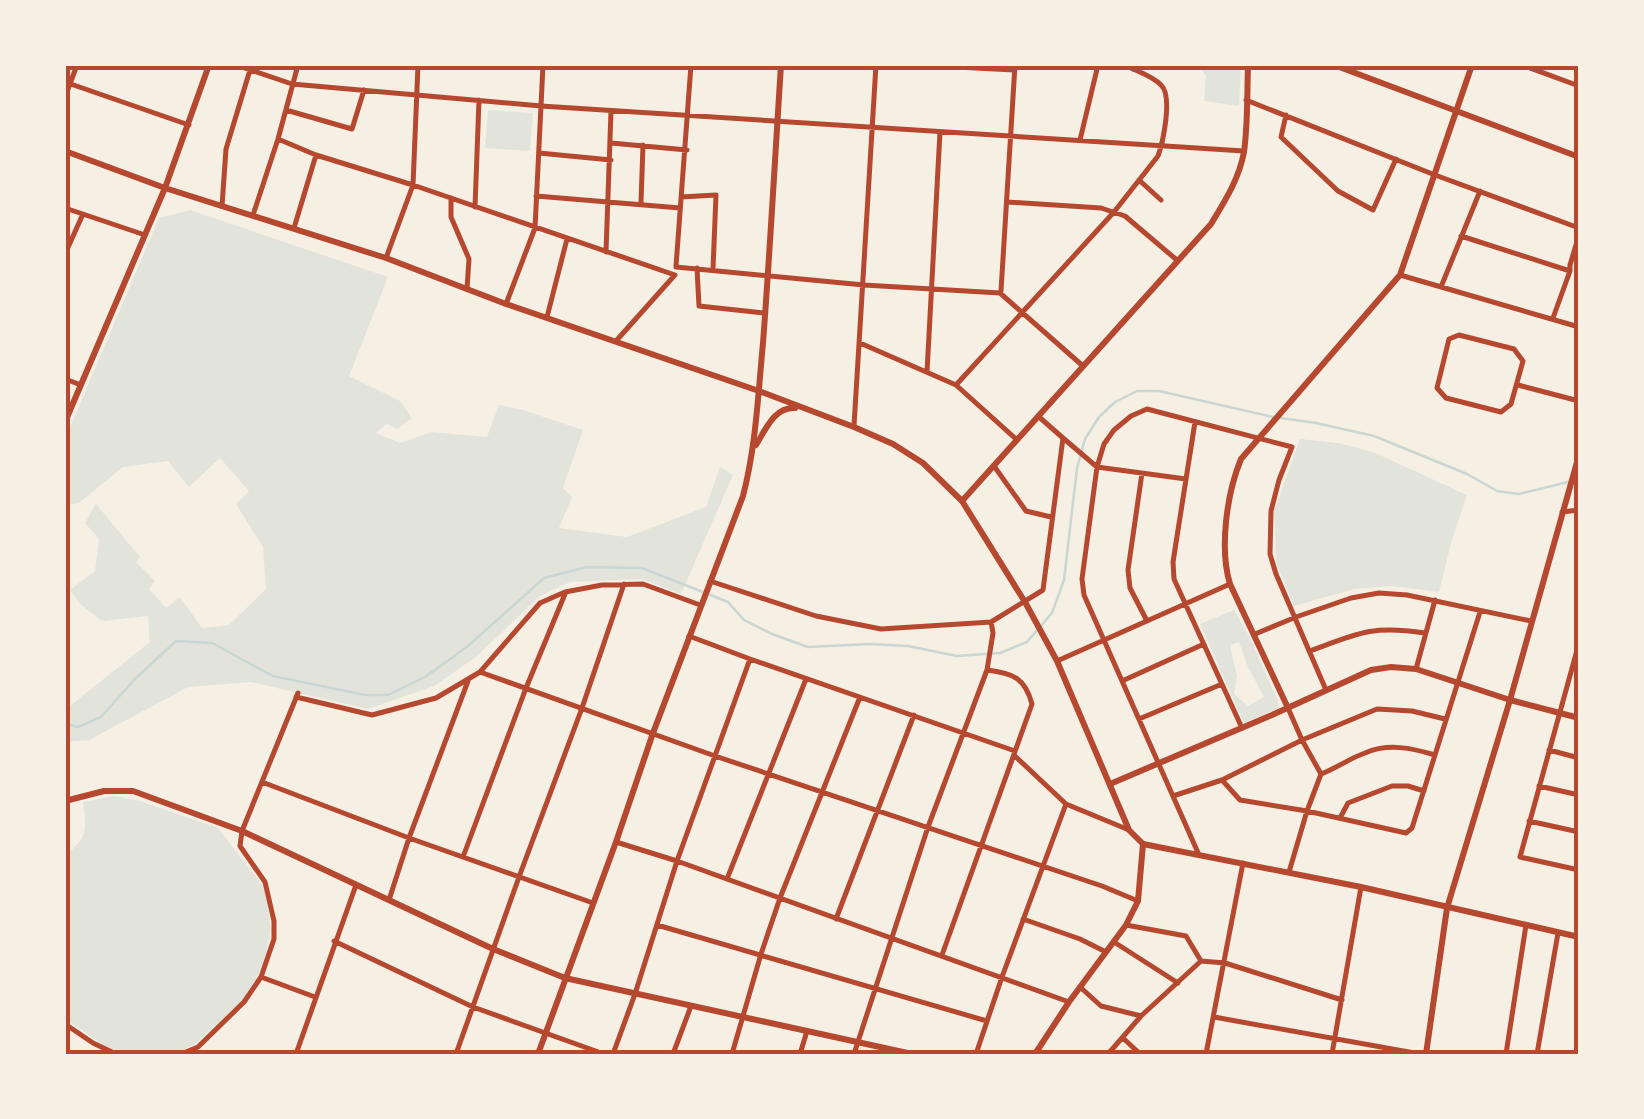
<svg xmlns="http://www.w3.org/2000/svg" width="1644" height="1119" viewBox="0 0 1644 1119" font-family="'Sofia Sans Condensed',sans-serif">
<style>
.green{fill:#e2e4dc;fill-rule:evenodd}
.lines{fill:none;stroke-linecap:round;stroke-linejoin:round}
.stream{stroke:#c9d6d2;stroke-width:2.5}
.minor{stroke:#b5482f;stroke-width:5}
.tertiary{stroke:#b5482f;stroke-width:6}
.secondary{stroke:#b5482f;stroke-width:6}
.neatline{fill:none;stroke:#b5482f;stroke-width:4}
</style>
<rect width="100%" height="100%" fill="#f6efe4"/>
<path class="green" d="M1199 65H1241L1239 106 1204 101 1206 75Z
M488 110 533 113 530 151 485 148Z
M190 210 388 277 349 376 400 401 412 418 397 429 387 424 376 433 400 443 432 432 487 437 499 405 520 409 583 430 563 488 572 497 559 528 627 537 706 507 720 467 733 475 681 594 642 579 570 582 540 596 476 657 434 686 368 709 251 682 188 687 89 740 65 742V705H71L150 642 148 616 102 621 80 604 70 590 95 571 99 539 85 523 96 504 140 557 136 562 155 581 149 589 166 608 180 597 202 628 229 625 266 589 263 547 236 504 249 491 220 458 189 487 168 461 123 467 79 503 65 505V449L67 434 159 218Z
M1300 439 1338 443 1373 452 1467 495 1451 543 1439 592 1393 586 1354 589 1294 606 1276 561 1274 511Z
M1234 610 1248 634 1278 701 1279 708 1244 723 1200 624ZM1239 642 1248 667 1264 697 1248 706 1234 694 1237 676 1230 645Z
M114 796 140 801 218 828 264 887 271 928 266 953 256 980 241 1002 194 1045 173 1054H135L108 1048 65 1019V853H68C89 836 86 827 83 802Z"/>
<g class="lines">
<path class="stream" d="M1281 418 1316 423 1374 436 1467 474 1497 491 1519 494 1568 482
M65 723 78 727 101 717 134 680 176 641 212 643 273 676 365 695H388L425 677 468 646 544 578 587 567 642 568 728 602 744 620 772 634 808 647 870 644 908 646 957 656 1000 653 1027 642 1052 613 1064 580 1077 468 1085 439 1099 417 1115 402 1137 391H1159L1273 417"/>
<path class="minor" d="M236 65 292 84 541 106 1244 151
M918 65 1014 70
M1522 65 1579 86
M65 82 189 125
M65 97 77 65
M1246 100 1435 175 1579 228
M286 110 352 129 364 90
M1286 115 1281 137 1338 191 1373 210 1396 159
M278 139 316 155 413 185 675 275
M1080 140 1098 65
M611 143 687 150
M539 153 611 160
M1139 180 1161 200
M536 196 680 208
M681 197 716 195 713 269
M451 198V217L469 259 467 289
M641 202 643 145
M1007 202 1101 208 1125 216 1178 261
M222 206 226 149 250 70
M475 207 479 100
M65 208 145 235
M253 215 278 139 298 65
M294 228 316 155
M1461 236 1570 271
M606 252 611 111
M65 254 83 214
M386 258 413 185 418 65
M676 266 691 65
M676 267 864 285 1000 293 1083 366
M697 268 699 306 765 313
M1400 275 1579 327
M1441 287 1480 191
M1001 291 1015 65
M506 304 535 228 543 65
M547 317 567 239
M1553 318 1570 271V265L1579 235
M1459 335 1514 349 1523 361 1511 404 1501 412 1446 398 1437 388 1449 339Z
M616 341 674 276
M860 343 956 385 1017 440
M927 372 940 132
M65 379 81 385
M956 385 1114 212 1158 156C1163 142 1173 96 1161 85 1153 76 1136 71 1125 65
M1518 385 1579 401
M1195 422 1173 562 1174 579 1242 728
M854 426 876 65
M1063 438 1097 467 1186 479
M994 466 1026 511 1051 517
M1142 473 1128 570 1130 588 1147 621
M1562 512 1579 510
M710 581 816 616 881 629 991 622 1043 590 1063 438 1038 416
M1255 634 1296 617 1351 598 1379 593 1407 595 1531 621
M689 636 750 659 1015 751
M1579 643 1520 857 1579 870
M1310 651C1358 633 1372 625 1425 633
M1057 661 1230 584
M1416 669 1435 600
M480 672 715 756 1102 886 1138 901
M1122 681 1204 644
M296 697 372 715 436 698 480 672 540 603 565 592 602 585 643 584 700 605
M1288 708 1302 740 1321 774
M1139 719 1222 684
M1549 750 1579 758
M1016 757 1066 804 1129 830
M1222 780 1240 800 1307 811 1406 833 1412 828 1480 612
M262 782 409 838 593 903
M1539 786 1579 795
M1173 796 1222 780 1302 740 1377 709 1412 711 1445 719
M1340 818 1348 803 1392 786H1408L1424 791
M1529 821 1579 832
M616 842 677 861 1069 1002
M1199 855 1084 595 1082 579 1097 467 1104 444 1114 430 1131 416 1147 409 1292 447 1279 480 1271 511 1270 554 1276 574 1326 690
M463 857 526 688 565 594
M1289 872 1307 811 1321 774C1337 768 1350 758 1365 753 1388 743 1412 748 1435 755
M727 879 806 679
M389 900 409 838 468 681
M836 919 914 715
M1023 919 1080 939 1106 952
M657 925 987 1021
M334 941 473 1007 604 1054
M1114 942 1178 983
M942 955 1032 704C1025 678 1013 673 987 670
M1201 961 1225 963 1342 1000
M261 977 315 997
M1080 987 1101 1006 1141 1016
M1214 1017 1420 1054
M65 1024 93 1043 116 1054
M1123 1038 1140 1054
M181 1054 198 1047 244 1002 261 977 274 939V921L265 882 240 846 242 831 298 693
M296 1054 356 885
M456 1054 519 877 582 708 624 584
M613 1054 635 994 677 861 750 659
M673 1054 691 1006
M732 1054 761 954 780 898 860 697
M800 1054 807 1031
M854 1054 928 827 987 670 993 633 991 622
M976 1054 1002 977 1066 804
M1108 1054 1141 1016 1201 961 1186 936 1126 925
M1206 1054 1243 863
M1332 1054 1361 887
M1506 1054 1526 925
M1537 1054 1558 933
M1576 1054 1579 1038"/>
<path class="tertiary" d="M65 422 165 188 209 65
M962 501 1211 224C1225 201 1239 179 1244 152 1248 124 1247 93 1248 65
M1288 708 1230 584C1219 548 1227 493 1241 459L1400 275 1472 65
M1110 784 1272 715 1371 670 1391 667 1416 669 1510 700 1579 718
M65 801 104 791H133L242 831 493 949 565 978 912 1054
M1035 1054 1069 1002 1126 925 1138 901 1143 844"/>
<path class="secondary" d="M1334 65 1579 157
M65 151 165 188 386 258 506 304 759 391 854 427 893 444 923 463 962 501 1025 602 1057 661 1129 830 1143 844 1361 887 1579 937
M756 445C766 429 774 407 795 408
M538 1054 616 842 653 733 743 496C756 446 758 395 763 343 770 250 775 158 781 65
M1426 1054 1447 908 1510 700 1579 455"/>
</g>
<rect width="1644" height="1119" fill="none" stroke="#f6efe4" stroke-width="135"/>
<rect x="68" y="68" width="1508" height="984" class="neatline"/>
</svg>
